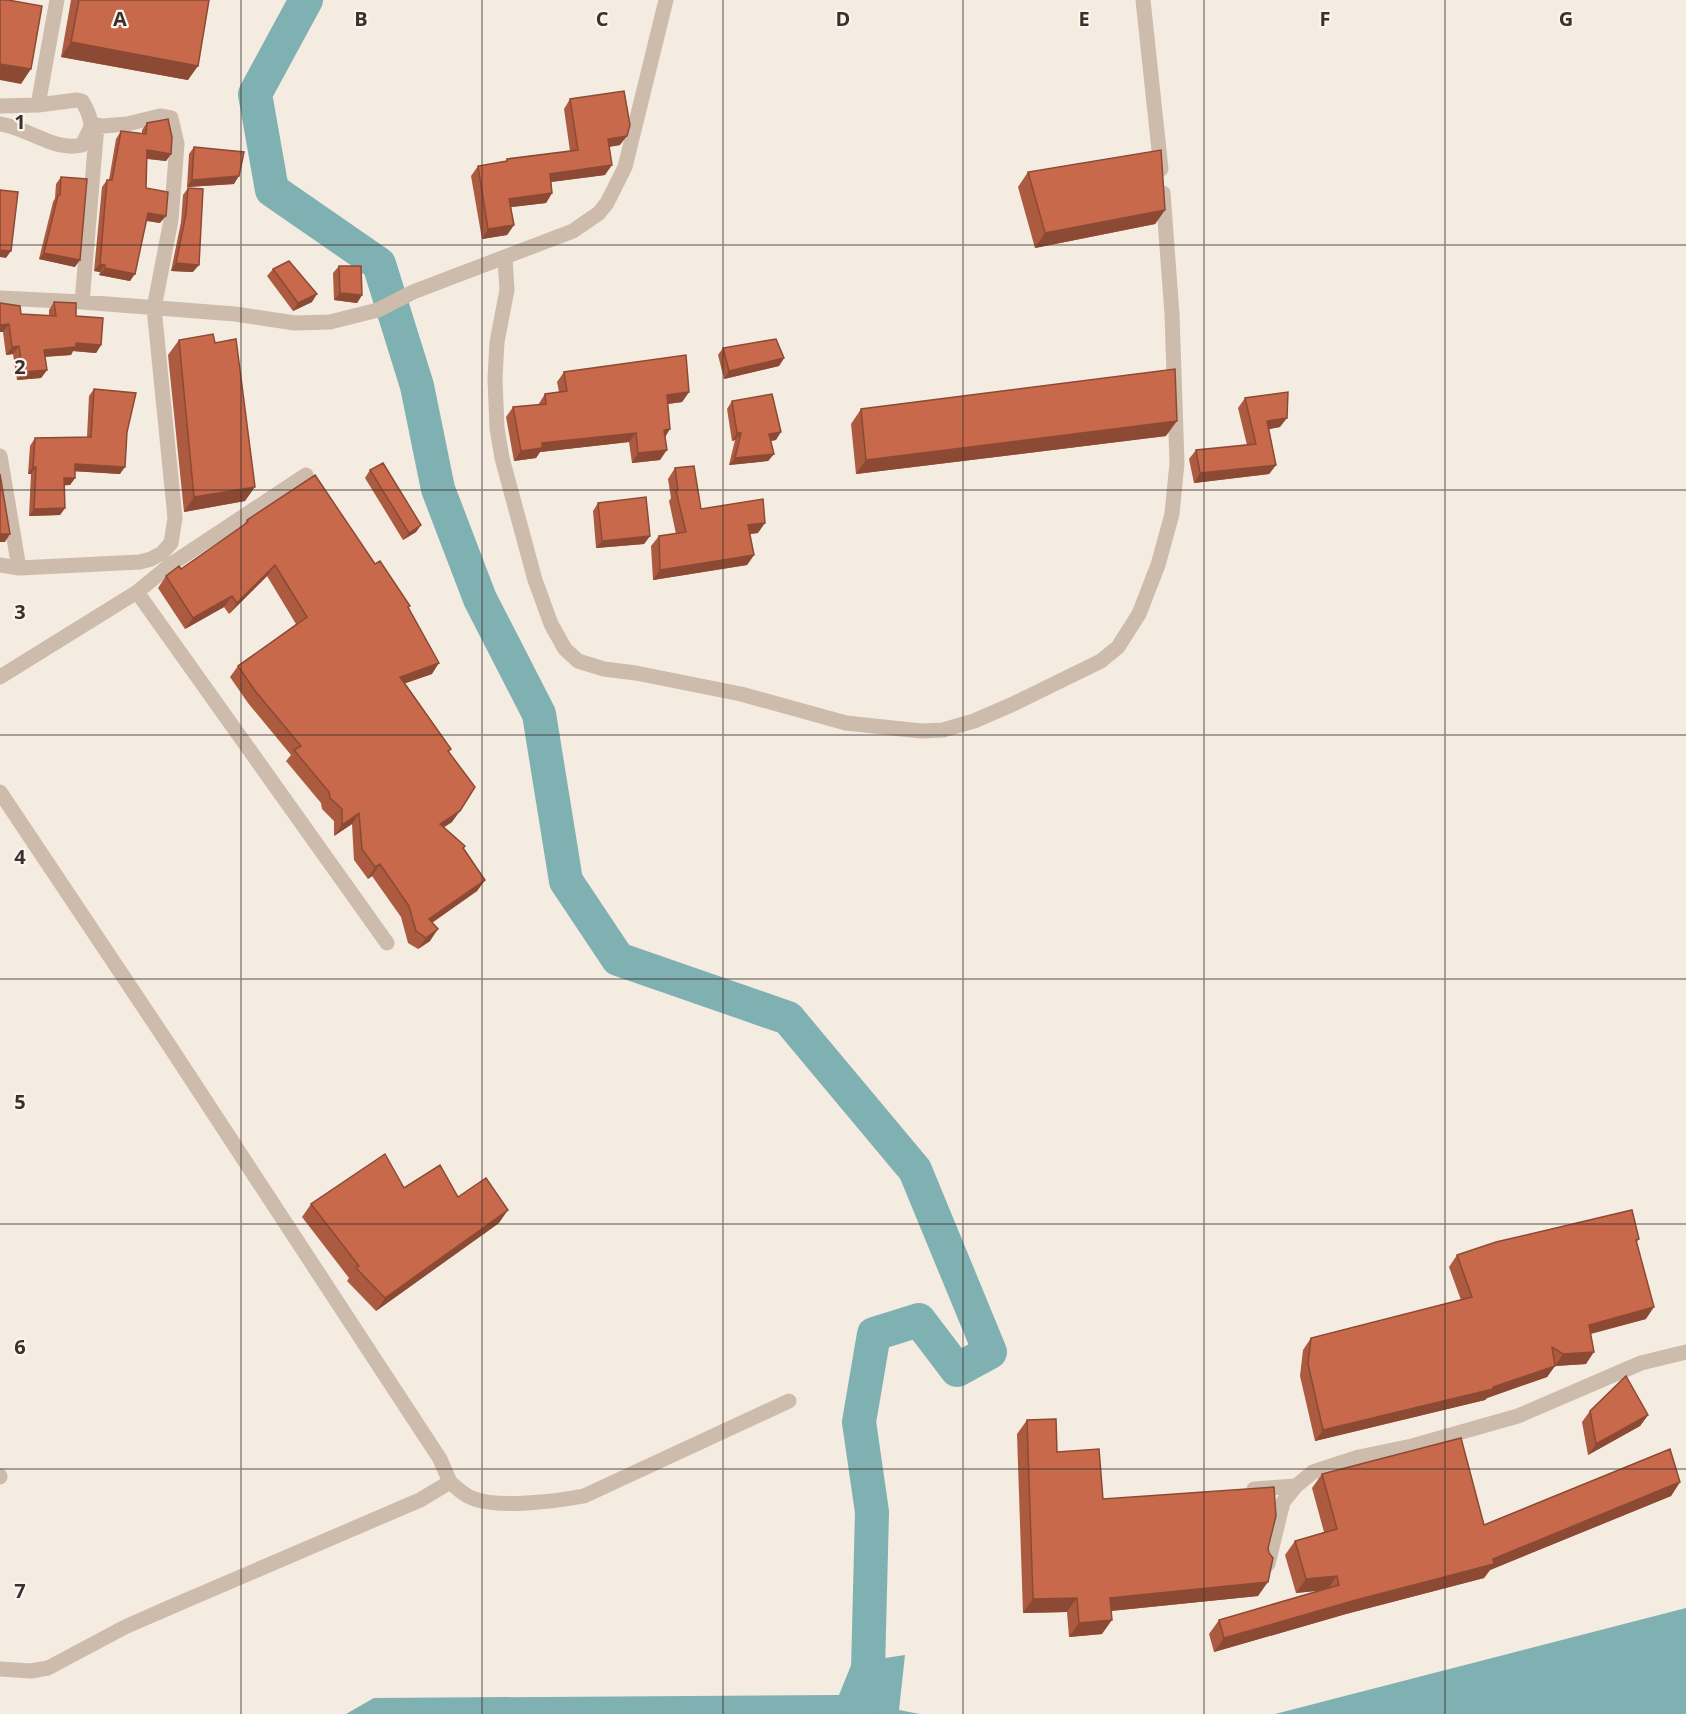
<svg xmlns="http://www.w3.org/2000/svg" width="1686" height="1714" viewBox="0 0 1686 1714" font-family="'Open Sans',sans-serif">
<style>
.water{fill:#7fb0b2}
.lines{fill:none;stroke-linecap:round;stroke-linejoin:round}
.river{stroke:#7fb0b2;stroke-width:34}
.minor{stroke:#cdbbac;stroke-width:15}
.wall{fill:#ac5a40}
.shaded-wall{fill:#8c4a34}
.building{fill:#c8694b;stroke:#8c4a34;stroke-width:1.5}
.grid{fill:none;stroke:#3b302b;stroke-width:1.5;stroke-opacity:0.55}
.grid-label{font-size:20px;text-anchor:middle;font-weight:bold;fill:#3b302b;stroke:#fbf5ee;stroke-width:4.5;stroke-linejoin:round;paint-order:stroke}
</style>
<rect width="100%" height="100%" fill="#f4ebe1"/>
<path class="water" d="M1686 1608V1714H1275Z
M905 1655 899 1710 920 1714H346L374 1698 839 1695 852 1663Z"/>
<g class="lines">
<path class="river" d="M306 0 255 94 272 190 379 264 417 386 438 489 480 599 539 714 566 881 618 959 788 1018 915 1170 990 1352 957 1370 919 1320 874 1334 859 1422 872 1512 868 1670 860 1714"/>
<path class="minor" d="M1143 0 1161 169
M38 105 57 0
M0 106 38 105 77 100 82 101C87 109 91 118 91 127
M0 124C29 128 54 152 82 145L91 127 127 124 160 116 171 118 177 144 171 220 154 308 175 518 171 543 162 553 151 559 140 562 19 568 0 565
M505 258 507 290 497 342 495 379 497 428 502 458 535 580 551 624 565 649 578 661 604 669 636 673 741 694 846 723 921 731 943 730 974 721 1011 705 1101 661 1118 647 1139 614 1158 565 1172 514 1177 463 1172 314 1163 193
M0 298 82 302 235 314 295 323 330 322 378 310 413 292 573 231 599 213 607 203 625 167 666 0
M82 302 97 125
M0 456 19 568
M137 592 387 943
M0 677 137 592 170 565 306 475
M0 792 165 1039 440 1459 450 1482 420 1500 166 1609 125 1627 48 1668 31 1671 0 1669
M0 1477V1476
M450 1482C457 1488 463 1495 472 1498 497 1509 557 1501 584 1496L789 1401
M1254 1489 1296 1486
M1268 1564 1283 1502 1296 1486 1313 1472 1359 1457 1412 1446 1518 1416 1641 1363 1686 1352"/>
</g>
<path class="wall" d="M71 0H209L188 80 61 57Z
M570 99 620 145 609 147 605 175 551 182 552 193 546 203 511 207 514 225 507 235 482 239 471 176 478 166 505 162 507 159 570 151 564 109Z
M147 123 171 154 166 161 147 159 146 188 160 223 146 221 130 281 99 275 100 272 94 271 102 187 107 180H109L116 139 121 131 142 134V130Z
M194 147 234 184 187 187 189 154Z
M1028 172 1165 210 1155 224 1035 248 1018 187Z
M61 177 75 267 39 259 53 202 55 198 56 184Z
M188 188 193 272 171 271 181 222 183 195Z
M339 266 362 295 357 303 334 300 333 273Z
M273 269 312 302 293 311 267 276Z
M54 302 76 316 101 345 96 353 73 351 71 355 45 357 47 370 41 378 17 380 13 354 6 355 3 332H0V303L21 314 49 316V310Z
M179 340 245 501 184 512 168 355Z
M723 348 784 358 779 366 724 379 718 355Z
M564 372 689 392 682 402 668 404 665 437 660 460 632 463 629 442 540 452 536 458 514 461 506 417 513 407 538 405 545 394 559 392 557 382Z
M94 389 127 432 120 474 75 471V478L70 485H65V508L60 515 29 516 31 474H28L30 446 35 438 87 437 89 396Z
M1245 398 1280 427 1269 429 1276 465 1269 474 1194 483 1189 459 1196 450 1247 445 1238 408Z
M732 401 776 440 770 441 774 454 768 461 729 465 735 440 732 441 727 409Z
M861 409 1166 436 856 474 851 424Z
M675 468 701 509 758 533 750 534 754 555 747 565 653 580 651 546 659 536 676 534 669 501 671 498 668 479Z
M370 470 421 525 416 532 403 540 365 478Z
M598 503 650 536 644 544 596 548 593 511Z
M247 520 375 564 408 608 432 674 405 683 451 749 449 752 452 822 444 827 465 846 464 848 485 880 477 891 432 923 430 941 418 949 408 943 401 917 372 876 368 879 354 860 352 824 334 836V821L322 809 321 803 286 761 291 755 248 703 230 677 238 666 296 624 267 576 229 614 224 607 185 629 158 588 166 576 181 569 243 526Z
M404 1188 458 1197 499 1223 376 1311 347 1281 349 1278 302 1217 311 1204Z
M1639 1239 1636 1243 1646 1319 1591 1334 1586 1364 1555 1366 1547 1377 1487 1398 1485 1400 1315 1441 1300 1376 1303 1350 1311 1338 1461 1300 1449 1267 1457 1255Z
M1590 1411 1648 1415 1640 1426 1588 1455 1582 1422Z
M1027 1420 1103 1499 1268 1548 1258 1596 1111 1611 1102 1634 1069 1637 1067 1612 1023 1613 1017 1434Z
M1322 1474 1484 1525 1680 1482 1671 1496 1490 1570 1484 1578 1346 1614 1214 1652 1209 1634 1219 1620 1323 1590 1296 1593 1285 1555 1295 1541 1324 1532 1312 1488Z"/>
<path class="shaded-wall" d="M71 42 198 66 188 80 61 57Z
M0 64 31 69 21 84 0 80Z
M627 136 620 145 601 148 608 139Z
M147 150 171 154 166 161 142 158Z
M612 165 605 175 543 183 550 174Z
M239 176 234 184 187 187 192 180Z
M552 193 546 203 503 208 509 199Z
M1165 210 1155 224 1035 248 1045 233Z
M148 213 166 216 160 223 143 220Z
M514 225 507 235 482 239 488 229Z
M0 250 11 251 6 258 0 257Z
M44 253 80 260 75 267 39 259Z
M176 263 199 265 193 272 171 271Z
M100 264 105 265 100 272 94 271Z
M105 268 135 274 130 281 99 275Z
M340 293 362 295 357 303 334 300Z
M317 294 312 302 293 311 298 303Z
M9 324 3 332H0V325Z
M76 343 101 345 96 353 73 351 71 355 38 357 44 350Z
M19 346 13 354 6 355 12 347Z
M784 358 779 366 724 379 729 371Z
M47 370 41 378 17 380 23 372Z
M689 392 682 402 660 405 667 395Z
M1287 418 1280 427 1261 431 1267 421Z
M1177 421 1166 436 856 474 866 460Z
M670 429 664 439V430Z
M781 432 776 440 764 442 769 434Z
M636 433 629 442 540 452 536 458 514 461 521 451 542 443Z
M737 433H741L735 440 732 441Z
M667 450 660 460 632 463 638 453Z
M774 454 768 461 729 465 735 458Z
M75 464 125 467 120 474 70 471Z
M1276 465 1269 474 1194 483 1200 473Z
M33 467H36L31 474H28Z
M64 478H75L70 485 59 486Z
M255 487 245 501 184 512 194 497Z
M65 508 60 515 29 516 34 509Z
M765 523 758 533 741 535 748 525Z
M421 525 416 532 403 540 409 533Z
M0 534H10L5 542H0Z
M650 536 644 544 596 548 602 541Z
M754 555 747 565 653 580 660 570Z
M275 565 267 576 229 614 237 603Z
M232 596 224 607 185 629 193 618Z
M439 663 432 674 392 688 400 677Z
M460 811 452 822 432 835 440 824Z
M359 813 352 824 334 836 342 825Z
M380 864 372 876 368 879 375 867Z
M485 880 477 891 421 930 429 919Z
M438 929 430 941 418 949 426 938Z
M508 1210 499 1223 376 1311 385 1298Z
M1654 1307 1646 1319 1581 1336 1589 1325Z
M1594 1352 1586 1364 1555 1366 1563 1354Z
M1555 1366 1547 1377 1487 1398 1485 1400 1315 1441 1323 1430 1493 1387Z
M1648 1415 1640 1426 1588 1455 1596 1444Z
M1680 1482 1671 1496 1490 1570 1484 1578 1346 1614 1214 1652 1224 1638 1493 1559Z
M1337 1576 1327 1590 1296 1593 1306 1579Z
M1268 1582 1258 1596 1100 1612 1110 1598Z
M1077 1598 1067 1612 1023 1613 1033 1599Z
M1112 1620 1102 1634 1069 1637 1079 1623Z"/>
<path class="building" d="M0 0H8L42 6 31 69 0 64Z
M79 0H209L198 66 71 42Z
M624 91 630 125 627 136 608 139 612 165 550 174 552 193 509 199 514 225 488 229 478 166 507 161V159L578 150 570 99Z
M168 119 172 137 171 154 147 150 146 188 168 192 166 216 148 213 135 274 105 268V265L100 264 107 180H112L121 131 146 134 147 123Z
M194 147 244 152 239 176 192 180Z
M1161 150 1165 210 1045 233 1028 172Z
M61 177 87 179 80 260 44 253 58 195H60Z
M188 188 203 189 199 265 176 263 186 214Z
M0 190 18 192 11 251 0 250Z
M289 261 317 294 298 303 273 269Z
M339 266H361L362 295 340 293Z
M54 302 76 303V316L103 318 101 345 76 343V347L44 350 47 370 23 372 19 346 12 347 9 324 0 325V303L20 306 21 314 56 316Z
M213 334 215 343 236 339 255 487 194 497 179 340Z
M776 339 784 358 729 371 723 348Z
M686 355 689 392 667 395 670 429 664 430 667 450 638 453 636 433 542 443V448L521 451 513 407 546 404 545 394 567 391 564 372Z
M1175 369 1177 421 866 460 861 409Z
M94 389 136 393 127 432 125 467 75 464V478H64L65 508 34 509 36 467H33L35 438 91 437Z
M1288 392 1287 418 1267 421 1276 465 1200 473 1196 450 1256 444 1245 398Z
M772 394 781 432 769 434 774 454 735 458 741 433H737L732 401Z
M383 463 421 525 409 533 370 470Z
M694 466 701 509 763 499 765 523 748 525 754 555 660 570 659 536 686 532 676 491 678 490 675 468Z
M0 474 10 534H0Z
M315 475 375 564 380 561 410 606 408 607 439 663 400 677 451 749 448 751 475 787 460 811 440 824 465 846 463 848 485 880 429 919 438 929 426 938 416 931 409 906 380 864 375 867 362 849 359 813 342 825V809L330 798 329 792 294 750 301 746 256 692 238 666 307 617 275 565 237 603 232 596 193 618 166 576 179 566 181 569 248 522 247 520Z
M646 497 650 536 602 541 598 503Z
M385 1154 404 1188 440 1165 458 1197 486 1178 508 1210 385 1298 356 1268 359 1266 311 1204Z
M1632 1210 1639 1239 1636 1240 1654 1307 1589 1325 1594 1352 1563 1354 1552 1347 1555 1366 1493 1387V1389L1323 1430 1308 1364 1311 1338 1472 1297 1457 1255 1496 1242Z
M1626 1376 1648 1415 1596 1444 1590 1411Z
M1056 1419 1057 1452 1099 1449 1103 1499 1274 1487 1276 1516 1268 1548 1269 1553 1273 1558 1268 1582 1110 1598 1112 1620 1079 1623 1077 1598 1033 1599 1027 1420Z
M1461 1438 1484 1525 1670 1449 1680 1482 1493 1559 1494 1564 1356 1600 1224 1638 1219 1620 1339 1585 1337 1576 1306 1579 1295 1541 1337 1529 1322 1474Z"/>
<path class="grid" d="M241 0V1714M482 0V1714M723 0V1714M963 0V1714M1204 0V1714M1445 0V1714M0 245H1686M0 490H1686M0 735H1686M0 979H1686M0 1224H1686M0 1469H1686"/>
<g class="grid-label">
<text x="120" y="26">A</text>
<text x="361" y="26">B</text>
<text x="602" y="26">C</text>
<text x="843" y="26">D</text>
<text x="1084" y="26">E</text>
<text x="1325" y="26">F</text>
<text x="1566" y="26">G</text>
<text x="20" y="129">1</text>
<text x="20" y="374">2</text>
<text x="20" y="619">3</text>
<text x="20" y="864">4</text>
<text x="20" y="1109">5</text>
<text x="20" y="1354">6</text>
<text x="20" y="1598">7</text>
</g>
</svg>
